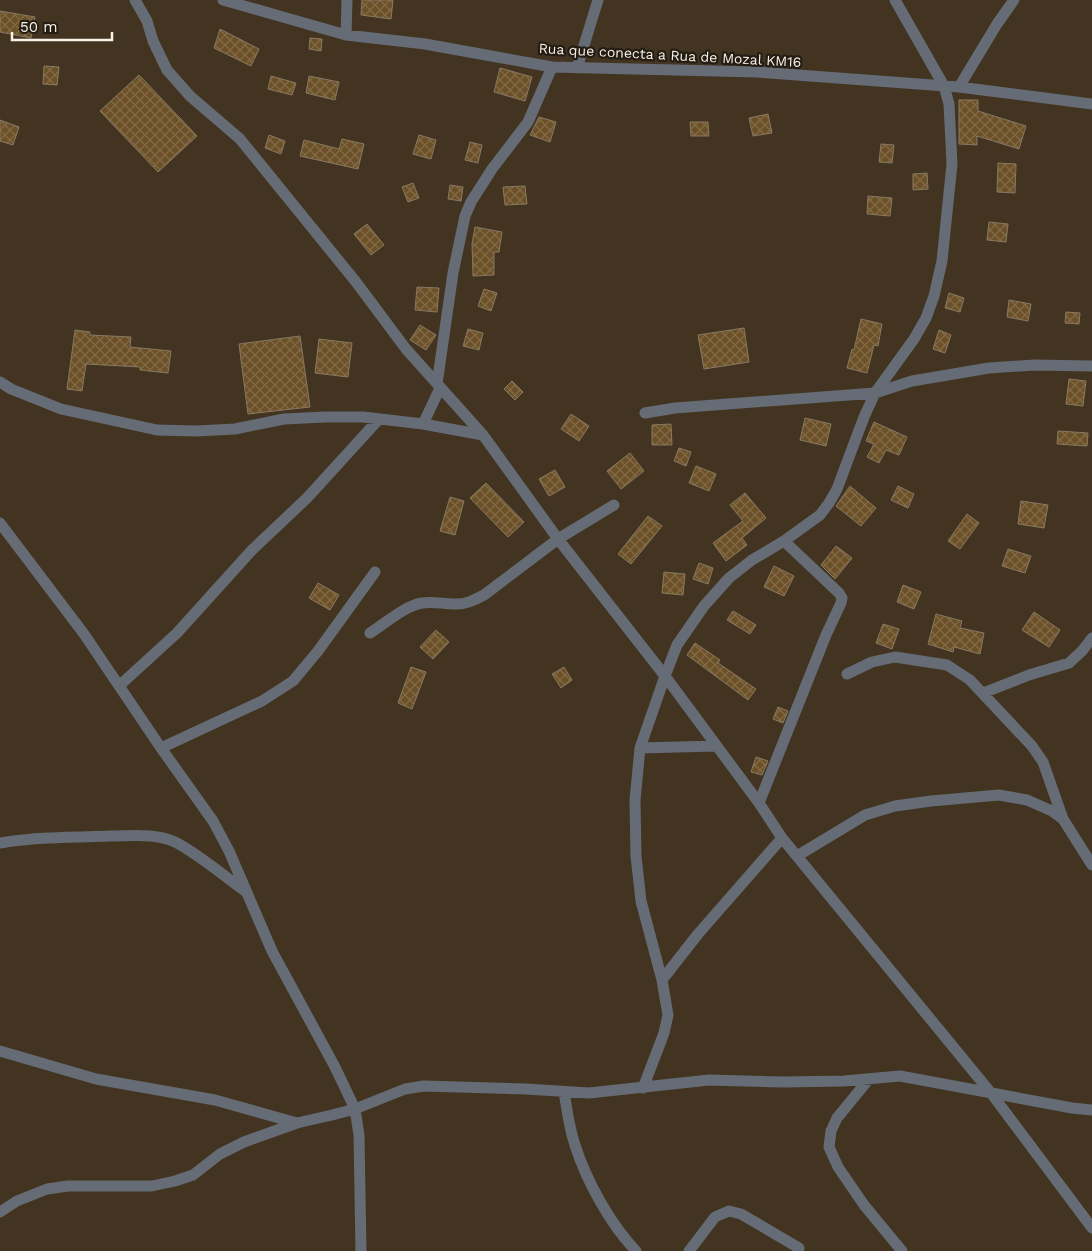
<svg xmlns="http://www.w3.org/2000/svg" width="1092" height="1251" viewBox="0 0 1092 1251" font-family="'Work Sans',sans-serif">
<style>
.building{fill:url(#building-cross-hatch);stroke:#887963}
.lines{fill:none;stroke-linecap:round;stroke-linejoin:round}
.street{stroke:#656c75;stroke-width:11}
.labels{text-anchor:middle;stroke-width:4.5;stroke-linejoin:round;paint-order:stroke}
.street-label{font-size:14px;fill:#f9f1e5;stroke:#231d14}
</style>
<defs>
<pattern id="building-cross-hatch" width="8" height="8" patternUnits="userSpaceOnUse" patternTransform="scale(1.25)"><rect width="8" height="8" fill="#6c5128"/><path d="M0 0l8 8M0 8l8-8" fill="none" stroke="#826a47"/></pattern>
</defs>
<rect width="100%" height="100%" fill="#423421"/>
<path class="building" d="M362 0H393L391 19 361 15Z
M0 11 35 17 31 38 0 32Z
M220 29 259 49 251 66 214 48Z
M310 38 322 39 321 51 309 49Z
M44 66 59 67 57 85 43 84Z
M500 68 532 77 525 101 494 92Z
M139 75 197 136 158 172 100 111Z
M271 76 296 83 292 95 268 89Z
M309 76 339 82 335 100 306 93Z
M959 100H978V111L1026 126 1019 149 977 136V145L959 144Z
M768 114 772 133 753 136 749 118Z
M539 117 556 122 550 142 530 135Z
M0 120 19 127 13 145 0 141Z
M690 122H708L709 136H691Z
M269 135 285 141 281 154 265 148Z
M419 135 436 140 431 159 413 154Z
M342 139 364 144 358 169 300 156 304 140 339 149Z
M470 142 482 145 478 163 465 160Z
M881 144 894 145 892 163 879 162Z
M998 163 1016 164 1015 193 997 192Z
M927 173 928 189 913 190V174Z
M413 183 419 198 408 202 402 187Z
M450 185 463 187 461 201 448 199Z
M525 186 527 204 505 205 503 187Z
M868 196 892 198 890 216 867 214Z
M989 222 1008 224 1006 242 987 240Z
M367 224 384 245 371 255 354 234Z
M475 227 502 232 499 252H494V275L473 276 472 244Z
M417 287 439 288 437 312 415 310Z
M484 289 497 293 491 311 478 306Z
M949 293 964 298 960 312 945 308Z
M1009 300 1031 304 1028 321 1007 317Z
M1066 312 1080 313 1079 324 1065 323Z
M861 319 882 324 878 346 874 345 867 373 847 368 852 349 854 350Z
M420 325 436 335 426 350 410 340Z
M744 328 749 362 704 369 698 335Z
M468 329 483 333 479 350 463 346Z
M75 330 90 332V335L131 337 130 347 171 351 168 373 140 370V367L86 364 82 391 67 389Z
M939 330 951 335 945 353 933 349Z
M300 336 310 407 248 414 239 344Z
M319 339 352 343 348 377 315 373Z
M1069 379 1086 381 1083 406 1066 404Z
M512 381 523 392 515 400 504 389Z
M571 414 589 426 579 441 561 429Z
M805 418 831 424 826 446 800 440Z
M874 422 907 437 899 455 886 450 879 463 867 457 874 444 866 441Z
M671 424 672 445H652V425Z
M1058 431 1088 433 1087 446 1057 444Z
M679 448 691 452 686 466 674 461Z
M630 453 644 471 621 489 607 471Z
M696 466 716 474 709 491 689 483Z
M555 470 565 487 549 496 539 479Z
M486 483 524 522 508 537 470 498Z
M850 486 876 508 861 526 836 506Z
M898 486 914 494 908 508 891 500Z
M745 493 766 518 742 538 747 545 726 561 713 543 743 521 730 505Z
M450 497 464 501 455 535 440 531Z
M1021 501 1048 505 1044 528 1018 524Z
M967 514 979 523 960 549 948 541Z
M648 516 662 526 631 564 618 554Z
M836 546 852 558 835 579 821 565Z
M1008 549 1031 556 1025 573 1002 566Z
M699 563 713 568 708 584 693 579Z
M774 566 794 576 784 596 764 587Z
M664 572 685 574 683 595 662 593Z
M318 583 339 595 330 610 309 598Z
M903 585 921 592 914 609 897 602Z
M733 611 756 625 750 634 727 620Z
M1034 612 1060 630 1049 647 1022 630Z
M936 614 962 621 960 628 984 633 980 654 954 647 953 652 928 644Z
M883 624 899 629 892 649 876 643Z
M436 630 449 642 433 659 420 647Z
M695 643 720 660 718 663 756 689 748 700 687 655Z
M411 667 426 672 412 709 398 703Z
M564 667 572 680 561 688 552 674Z
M778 707 788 711 783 723 773 719Z
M756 757 768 761 762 775 751 772Z"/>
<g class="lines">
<path class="street" d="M135 0 147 21 153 41 167 70 190 96 240 139 356 282 406 349 483 435 558 539 665 676 759 803 782 838 991 1093 1092 1228
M223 0 346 35 425 44 552 67 757 72 959 87 1092 104
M346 35 347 0
M577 68 598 0
M959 87 997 24 1014 0
M0 382 11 389 61 409 157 430 196 431 235 429 284 419 325 417H363L423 424 483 435
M437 384 453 273 465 216 471 202 492 169 528 122 552 67
M645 413 675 408 875 393 912 381 989 368 1035 365 1092 366
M423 424 440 388
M0 523 84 634 161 748 213 821 229 851 272 951 335 1067 355 1109 359 1135 361 1251
M370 633C386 623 404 606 422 603 433 601 443 604 454 604 465 605 474 600 484 595L558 539 614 505
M847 674 872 662 895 657 947 665 970 680 1032 746 1043 762 1063 819
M119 686 177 633 252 550 307 498 379 419
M983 693 1029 675 1069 663 1082 651 1092 638
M161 748 262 701 293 681 318 651 375 572
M640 748 716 746
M759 803 826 635 841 603 842 598 839 593 784 541
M0 843C37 837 74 837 111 836 132 836 156 833 175 842 197 853 224 876 245 891
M797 856 865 815 895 806 931 801 999 795 1027 800 1052 811 1063 819 1092 865
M662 980 698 934 782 838
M0 1051 96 1079 215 1100 297 1123
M869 1079 837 1118 831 1131 829 1147 838 1167 864 1205 902 1251
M643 1088 664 1033 668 1015 662 980 641 901 636 856 635 800 640 748 665 676 677 645 704 606 729 578 752 560 784 541 820 515 829 503 837 489 864 417 875 393 914 339 926 318 934 296 942 261 952 164 949 104 944 86 895 0
M564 1092C567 1109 569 1128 575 1145 586 1180 610 1224 636 1251
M0 1212 17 1201 47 1189 68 1186H152L175 1181 193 1175 220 1154 244 1142 297 1123 332 1115 355 1109 405 1089 424 1086 526 1089 589 1093 709 1080 785 1082 844 1081 900 1076 1072 1108 1092 1110
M689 1251 715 1217 729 1211 741 1214 799 1248"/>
</g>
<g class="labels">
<g class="street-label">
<text transform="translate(670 55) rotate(3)" y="5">Rua que conecta a Rua de Mozal KM16</text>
</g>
</g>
<path d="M12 32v8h100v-8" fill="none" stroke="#f9f1e5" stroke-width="2.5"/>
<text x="20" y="32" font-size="15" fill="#f9f1e5" stroke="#231d14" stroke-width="4" paint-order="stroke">50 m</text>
</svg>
